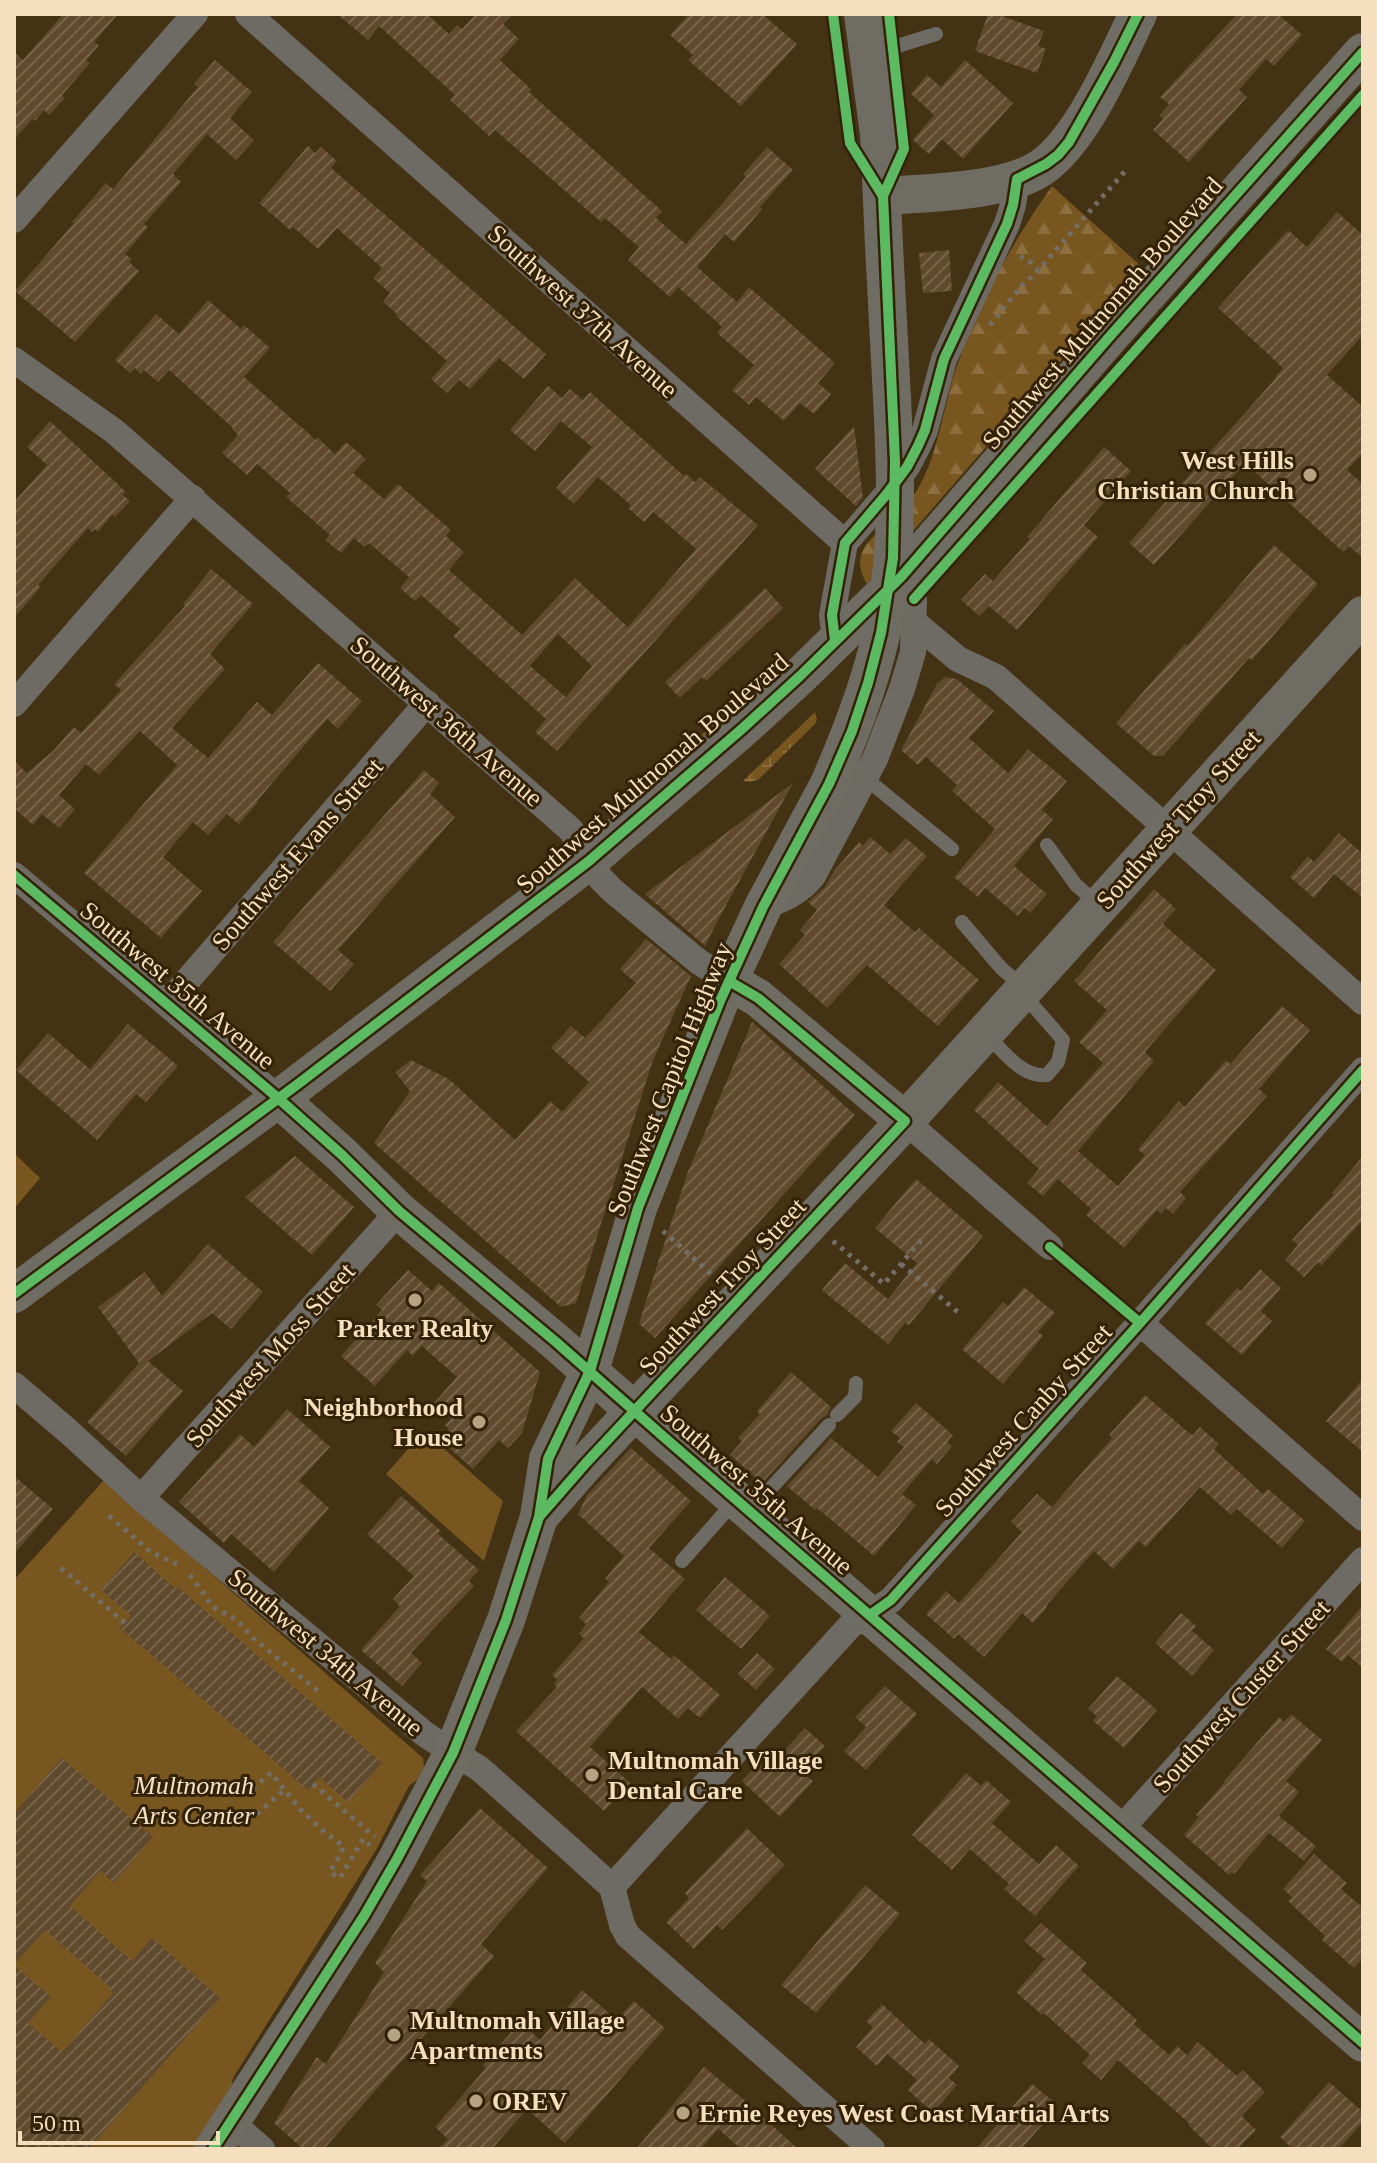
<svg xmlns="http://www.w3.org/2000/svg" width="1377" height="2163" viewBox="0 0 1377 2163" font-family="'Times New Roman',serif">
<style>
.green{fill:#785620}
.forest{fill:url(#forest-firs)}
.wetland{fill:url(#wetland-marsh)}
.building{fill:url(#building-hatch);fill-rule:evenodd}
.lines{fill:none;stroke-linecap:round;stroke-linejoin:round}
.path{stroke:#746f66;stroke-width:5;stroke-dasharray:4 6;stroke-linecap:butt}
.lane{stroke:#6e6b64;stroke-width:14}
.street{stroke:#6e6b64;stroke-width:26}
.secondary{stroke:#6f6c63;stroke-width:38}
.secondary-bridge{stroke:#6f6c63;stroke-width:38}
.cycleway-casing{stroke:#342206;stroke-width:15}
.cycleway{stroke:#5cba63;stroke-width:10}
.poi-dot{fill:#b7a283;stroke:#342206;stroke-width:3}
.labels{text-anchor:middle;stroke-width:6;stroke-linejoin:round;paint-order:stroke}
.street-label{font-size:26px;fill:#f6dfbf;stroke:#342206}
.poi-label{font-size:26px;font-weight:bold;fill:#f6dfbf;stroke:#342206;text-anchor:start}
.park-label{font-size:26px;font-style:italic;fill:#f2e1c9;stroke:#342206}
</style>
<defs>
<pattern id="forest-firs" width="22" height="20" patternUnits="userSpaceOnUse" patternTransform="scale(2)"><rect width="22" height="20" fill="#785620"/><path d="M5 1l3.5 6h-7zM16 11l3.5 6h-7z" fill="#8c6e3f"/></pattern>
<pattern id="wetland-marsh" width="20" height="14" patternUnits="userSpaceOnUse" patternTransform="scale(2)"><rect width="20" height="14" fill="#785620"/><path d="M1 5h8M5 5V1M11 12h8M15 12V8" fill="none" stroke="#8c6e3f"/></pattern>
<pattern id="building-hatch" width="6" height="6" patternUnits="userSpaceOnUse" patternTransform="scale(2)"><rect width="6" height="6" fill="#604a2e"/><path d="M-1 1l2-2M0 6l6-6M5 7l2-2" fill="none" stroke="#77644a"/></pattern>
</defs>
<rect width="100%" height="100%" fill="#433214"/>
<path class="green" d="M14 1153 40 1178 14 1209Z
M424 1431 503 1501 484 1561 386 1474Z
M104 1480 423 1758 424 1767 419 1778 409 1786 376 1850 233 2078 231 2090 195 2149H14V1580Z"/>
<path class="forest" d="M1052 186 1142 267 867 584C845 547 881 534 902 511 932 477 938 435 949 393 952 377 959 362 964 346 983 294 1020 231 1052 186Z"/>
<path class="wetland" d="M766 674 770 678 736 712 610 817 608 811 696 740Z
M815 712 817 720 815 724 759 779 750 782 743 781Z"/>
<path class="building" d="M63 14H118L94 42 99 45 86 60 90 63 62 95 65 98 49 115 44 110 35 121 32 119 14 140V52L23 60Z
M337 14H427L449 34 457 25 462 29 476 14H513L503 24 519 39 500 60 532 90 529 92 662 211 656 218 686 244 746 177 743 174 767 147 793 170 760 207 762 209 734 242 725 234 697 267 737 302 749 287 835 363 818 383 831 394 814 414 800 403 784 421 756 397 749 405 732 390 754 365 717 333 722 327 718 323 678 287 670 297 628 260 639 247 605 218 601 222 495 130 489 136 450 100 455 95 379 26 368 40Z
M689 14H762L797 44 741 106 688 60 693 55 670 35Z
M988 14H996L1044 31 1038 46 1046 49 1037 73 975 51Z
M1237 14H1278L1302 35 1274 66 1266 59 1239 90 1247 97 1189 162 1153 130 1163 119 1159 116 1169 104 1160 97Z
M215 60 252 92 230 118 254 140 236 160 207 134 173 174 181 182 144 224 148 227 125 254 132 259 129 262 139 271 75 342 15 291 74 223 72 222 106 183 113 189 198 87 194 84Z
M965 60 1013 103 963 159 942 139 929 154 913 140 934 115 911 94 927 75 941 87Z
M308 146 315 153 321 147 337 161 331 168 546 354 524 379 499 358 470 389 459 380 447 393 431 379 447 361 396 316 397 314 383 302 390 293 373 278 382 268 337 228 318 249 293 227 290 230 259 203Z
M1337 212 1363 235V335L1327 375 1363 407V453L1347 470 1363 484V558L1349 546 1343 552 1245 463 1154 565 1129 543 1276 378 1275 377 1283 368 1218 308 1288 230 1307 247Z
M949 250 952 291 923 293 919 253Z
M208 300 241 329 244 325 270 348 244 377 316 440 318 438 335 454 346 442 366 459 353 473 384 499 398 484 451 530 446 536 464 552 449 570 522 635 575 578 628 627 696 549 653 512 644 522 628 508 631 505 598 477 574 504 556 488 592 447 561 421 535 451 510 430 548 386 562 398 570 389 583 400 590 392 684 476 686 474 695 482 700 477 758 525 557 751 535 732 546 719 453 636 460 629 421 595 415 601 400 588 409 577 369 543 364 547 354 538 341 553 325 540 330 535 286 497 290 493 257 464 247 475 222 453 238 435 232 429 233 428 169 370 158 382 144 370 141 374 135 368 130 373 115 360 156 314 179 334ZM558 634 592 666 566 697 530 666Z
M50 421 126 492 123 495 130 501 115 517 112 515 98 532 95 529 92 532 88 528 38 585 41 587 14 618V502L47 465 27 447Z
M854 426 863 498 856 506 815 469Z
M1104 447 1131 471 1084 525 1098 537 1017 630 989 606 979 616 961 600 985 574 993 581 1030 539 1027 537Z
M1274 545 1318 584 1252 660 1249 658 1163 756H1154L1116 723 1185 644 1187 646Z
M211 569 253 604 210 654 225 669 172 728 208 758 257 702 272 715 318 663 362 701 338 729 327 719 257 801 258 802 239 824 227 814 208 835 193 822 163 857 202 891 161 938 84 873 177 765 140 731 99 775 86 764 59 795 75 809 59 828 42 814 33 825 14 808V761L27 773 53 751 74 727 81 733 121 690 114 684 185 606 183 604Z
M765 588 783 608 706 681 702 677 680 698 665 682Z
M945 677 957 679 994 711 969 738 1008 773 1028 749 1067 781 1042 810 1053 819 1014 866 1047 894 1030 913 1024 908 1018 916 985 888 978 897 954 877 995 829 952 791 957 785 926 757 918 765 901 750 937 684Z
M424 770 439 783 430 794 455 817 338 950 354 964 330 991 273 942Z
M793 783 717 922 705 946 645 894Z
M1339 833 1363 854V898L1334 874 1314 898 1290 877 1308 856 1314 862Z
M870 837 890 854 906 838 927 856 884 905 915 932 919 928 979 980 938 1026 867 965 827 1008 779 964 805 935 800 930 817 910 808 902 825 887 834 871 859 842 863 846Z
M1154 889 1176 909 1163 924 1216 970 1145 1052 1154 1061 1078 1151 1118 1186 1145 1155 1138 1149 1179 1101 1185 1107 1226 1060 1230 1064 1282 1006 1310 1030 1259 1089 1267 1096 1180 1192 1186 1198 1173 1214 1166 1208 1161 1214 1157 1210 1124 1248 1086 1215 1091 1209 1058 1179 1043 1196 1027 1183 1039 1169 974 1110 998 1082 1047 1126 1103 1063 1079 1042 1107 1010 1074 981Z
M646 939 691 976 653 1060 576 1303 561 1307 374 1143 410 1091 395 1072 411 1060 449 1079 515 1140 550 1101 562 1112 589 1082 551 1048 571 1026 585 1038 636 983 620 969Z
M752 1022 855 1115 655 1338 639 1324 654 1275 687 1174Z
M128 1024 178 1066 146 1102 136 1094 97 1140 16 1070 48 1033 90 1069Z
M295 1156 354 1207 312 1255 245 1197Z
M1363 1156V1220L1321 1266 1318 1262 1304 1277 1285 1260 1298 1245 1292 1240 1334 1194 1332 1193Z
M916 1179 983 1236 909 1325 905 1323 888 1344 822 1290 845 1263 888 1299 917 1263 875 1228Z
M208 1244 263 1292 231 1329 212 1313 148 1361 183 1391 126 1456 87 1422 139 1363 98 1307 145 1272 162 1296Z
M1260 1269 1281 1288 1261 1311 1272 1321 1242 1355 1205 1323 1237 1288 1241 1291Z
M408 1270 432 1291 439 1283 540 1372 522 1433 508 1448 499 1440 473 1469 439 1439 449 1429 445 1425 451 1419 433 1404 457 1377 422 1346 413 1356 407 1350 375 1386 341 1356 382 1310 376 1305Z
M1024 1287 1055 1313 1038 1332 1043 1336 1003 1384 962 1349 1003 1302 1008 1306Z
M791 1372 831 1407 827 1415 822 1418 762 1483 730 1455 742 1441 738 1438 760 1414 757 1411Z
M1363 1379V1452L1326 1421Z
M1145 1395 1189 1433 1193 1435 1200 1427 1219 1444 1214 1449 1263 1494 1268 1489 1305 1521 1282 1548 1237 1509 1231 1515 1200 1487 1146 1547 1139 1541 1113 1569 1094 1551 1046 1606 1047 1607 1033 1623 1022 1613 984 1657 958 1634 954 1639 926 1614 946 1591 959 1603 1022 1532 1011 1522 1037 1494 1052 1507 1112 1438 1109 1435Z
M916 1403 953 1435 947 1442 952 1446 937 1464 932 1459 902 1494 916 1505 874 1556 817 1508 815 1510 787 1486 831 1438 878 1477 904 1447 897 1442 900 1438 891 1431Z
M287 1409 330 1447 299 1481 329 1508 274 1572 231 1534 224 1543 179 1502 240 1434 254 1447Z
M631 1448 691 1501 649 1548 685 1579 639 1632 671 1659 674 1655 720 1695 700 1718 688 1708 678 1719 642 1687 590 1747 630 1783 604 1811 516 1731 557 1687 554 1684 558 1680 552 1675 584 1638 579 1634 586 1624 579 1618 609 1582 605 1579 624 1556 578 1514 587 1495Z
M14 1476 53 1509 14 1554Z
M401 1496 441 1531 438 1534 479 1570 469 1581 474 1586 411 1653 422 1663 402 1686 361 1650 400 1606 393 1599 414 1576 367 1534Z
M134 1552 176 1589 178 1587 382 1763 348 1802 319 1777 308 1790 120 1628 131 1616 101 1590Z
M725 1577 770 1616 741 1649 696 1610Z
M1363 1605V1668L1348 1655 1342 1662 1326 1649Z
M1181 1613 1196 1626 1192 1631 1214 1650 1192 1676 1155 1643Z
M757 1653 775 1669 756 1690 738 1674Z
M1117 1676 1157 1710 1124 1748 1093 1721 1097 1716 1088 1709Z
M885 1686 917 1714 866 1770 844 1751 866 1727 855 1717Z
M1291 1714 1322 1740 1286 1781 1299 1792 1279 1816 1316 1846 1304 1861 1269 1833 1234 1874 1232 1872 1229 1875 1184 1835 1199 1817 1196 1815 1224 1783 1223 1782 1279 1717 1284 1722Z
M805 1728 825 1746 802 1772 813 1781 780 1817 742 1781 760 1761 768 1768Z
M62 1758 153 1837 113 1883 100 1871 70 1906 132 1961 152 1938 220 1998 89 2149H14V1813ZM45 1930 110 1987 108 1988 113 1993 62 2052 28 2023 51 1997 14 1965Z
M966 1773 981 1786 986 1780 1011 1802 992 1823 1039 1864 1056 1845 1079 1866 1035 1916 1004 1889 1009 1884 970 1849 952 1870 912 1835Z
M480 1808 548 1868 481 1944 494 1956 324 2149H303L274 2123 317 2057 326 2064 384 1972 375 1963 427 1881 420 1875Z
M747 1828 785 1865 722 1930 717 1925 694 1949 666 1922 689 1898 685 1893Z
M1314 1854 1347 1883 1341 1889 1363 1908V1958L1354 1968 1322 1940 1325 1936 1288 1901 1292 1897 1283 1889Z
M865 1885 900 1914 816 2013 781 1985Z
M1041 1923 1087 1963 1081 1970 1137 2020 1134 2024 1169 2055 1177 2046 1187 2055 1198 2042 1237 2076 1243 2070 1265 2092 1242 2116 1256 2130 1237 2149H1213L1188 2125 1190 2124 1118 2060 1101 2080 1082 2063 1090 2055 1044 2013 1042 2015 1016 1992 1045 1959 1024 1941Z
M582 1990 617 2020 634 2001 665 2028 565 2143 527 2109 492 2149H438L448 2139 435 2127 486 2068 483 2065 520 2022 540 2040Z
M882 2004 925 2044 929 2039 959 2066 949 2078 957 2085 933 2113 908 2090 917 2080 887 2054 877 2066 856 2047 873 2027 866 2021Z
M704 2067 743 2099 798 2149H741L718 2129 701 2149H636Z
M1329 2082 1363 2112V2122L1339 2149H1293L1280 2137Z
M1032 2084 1055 2103 1040 2120 1044 2123 1021 2149H976Z"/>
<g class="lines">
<path class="path" d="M1020 256 1032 263 1038 270
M990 325 1024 283 1033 276 1126 170
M663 1231 718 1280
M833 1241 884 1284 922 1239
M901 1264 959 1313
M109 1516 151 1552 179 1565
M61 1568 125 1623
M190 1575 213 1607 237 1620 253 1638 318 1691
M313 1784 375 1837
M245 1795 271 1773 301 1810 321 1829 344 1847 330 1872 340 1878 363 1839 370 1845
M257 1814 285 1789"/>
<path class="lane" d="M869 55 936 34
M864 777 952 849
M1047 845 1076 885 1099 905
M962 922 1001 968 1024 988
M985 1033C1002 1049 1021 1078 1047 1075L1058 1062 1063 1040 1023 994
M837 1415 855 1397 856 1383
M750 1511 829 1425
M682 1561 736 1500"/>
<path class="street" d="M248 14 845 543
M14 220 195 14
M14 360 114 431 571 830 601 879 613 891 699 962 729 981
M915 623 958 659 996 677 1363 1002
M835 641 832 615 845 543 886 495 907 467 918 446 925 430 944 359 1007 224 1013 205 1017 179
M14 704 193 498
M14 875 278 1098
M763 907C784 899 799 893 813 876L875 759 902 689 913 652 914 599 901 577
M167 1004 427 703
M905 1121 1050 1247
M1140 1323 1363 1518
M14 1385 69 1432 141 1498 426 1735 480 1769 570 1849 612 1887 622 1925 628 1936 872 2149
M141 1498 399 1211
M1119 1831 1363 1560
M612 1887 850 1626 891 1600 1140 1323 1363 1070
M230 2121 262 2149"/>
<path class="secondary" d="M863 14 879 134 884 246
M883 196C926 193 996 192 1034 172 1079 149 1116 59 1138 14
M729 981 758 998 905 1121
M278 1098 342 1155 399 1211 556 1342 665 1438 1363 2043
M14 1294 298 1084 589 861 743 728 800 676 901 577 1111 335 1363 52
M539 1517 586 1463 905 1121 1363 615
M213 2149 364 1916 397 1859 453 1753 506 1620 539 1517 548 1459 590 1371 638 1208 720 1001 739 959 763 907 829 784"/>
<path class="secondary-bridge" d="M829 784C850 735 869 687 881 635 899 558 896 477 892 398 889 348 887 297 884 246"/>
<defs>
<path id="cycleway" d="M833 14 850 143 883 196
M914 599 1363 95
M835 641 832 615 845 543 886 495 907 467 918 446 925 430 944 359 1007 224 1013 205 1017 179 1046 164 1058 155 1069 142 1114 62 1138 14
M14 875 278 1098 342 1155 399 1211 556 1342 665 1438 1363 2043
M1050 1247 1140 1323
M14 1294 298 1084 589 861 743 728 800 676 901 577 1111 335 1363 52
M539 1517 586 1463 905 1121 758 998 729 981
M870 1615 891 1600 1140 1323 1363 1070
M213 2149 364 1916 397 1859 453 1753 506 1620 539 1517 548 1459 590 1371 638 1208 720 1001 763 907 829 784 852 731 868 683 881 633 893 558 895 461 883 196 904 149 889 14"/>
</defs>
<use href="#cycleway" class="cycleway-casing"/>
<use href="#cycleway" class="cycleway"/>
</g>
<g class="poi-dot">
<circle cx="1310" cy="475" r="8"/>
<circle cx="415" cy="1300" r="8"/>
<circle cx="479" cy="1422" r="8"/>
<circle cx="592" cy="1775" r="8"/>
<circle cx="394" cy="2035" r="8"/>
<circle cx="476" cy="2101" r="8"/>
<circle cx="683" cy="2113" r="8"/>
</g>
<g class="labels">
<g class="street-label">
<text transform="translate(583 311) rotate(42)" y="9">Southwest 37th Avenue</text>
<text transform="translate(1102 313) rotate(-49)" y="9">Southwest Multnomah Boulevard</text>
<text transform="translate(447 721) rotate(41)" y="9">Southwest 36th Avenue</text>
<text transform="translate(652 773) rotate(-41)" y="9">Southwest Multnomah Boulevard</text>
<text transform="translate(1178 819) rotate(-48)" y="9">Southwest Troy Street</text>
<text transform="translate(297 854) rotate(-49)" y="9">Southwest Evans Street</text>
<text transform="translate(178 985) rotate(40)" y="9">Southwest 35th Avenue</text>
<text transform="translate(669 1079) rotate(-68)" y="9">Southwest Capitol Highway</text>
<text transform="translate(722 1286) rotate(-47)" y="9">Southwest Troy Street</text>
<text transform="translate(270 1355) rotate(-48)" y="9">Southwest Moss Street</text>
<text transform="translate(1023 1420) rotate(-48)" y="9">Southwest Canby Street</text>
<text transform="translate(757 1489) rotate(41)" y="9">Southwest 35th Avenue</text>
<text transform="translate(326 1652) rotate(40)" y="9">Southwest 34th Avenue</text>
<text transform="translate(1241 1696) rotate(-48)" y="9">Southwest Custer Street</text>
</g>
<g class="poi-label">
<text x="1294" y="469" text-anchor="end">West Hills<tspan x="1294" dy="30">Christian Church</tspan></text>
<text x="415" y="1337" text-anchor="middle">Parker Realty</text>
<text x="463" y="1416" text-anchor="end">Neighborhood<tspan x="463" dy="30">House</tspan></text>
<text x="608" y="1769">Multnomah Village<tspan x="608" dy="30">Dental Care</tspan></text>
<text x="410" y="2029">Multnomah Village<tspan x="410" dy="30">Apartments</tspan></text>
<text x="492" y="2110">OREV</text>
<text x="699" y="2122">Ernie Reyes West Coast Martial Arts</text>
</g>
<g class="park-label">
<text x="194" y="1794">Multnomah<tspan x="194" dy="30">Arts Center</tspan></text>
</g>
</g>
<rect width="1377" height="2163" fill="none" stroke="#f6dfbf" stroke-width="32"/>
<path d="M20 2131v12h198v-12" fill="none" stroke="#f6dfbf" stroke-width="4"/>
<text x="32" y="2131" font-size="24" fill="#f6dfbf" stroke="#342206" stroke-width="6" paint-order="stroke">50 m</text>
</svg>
